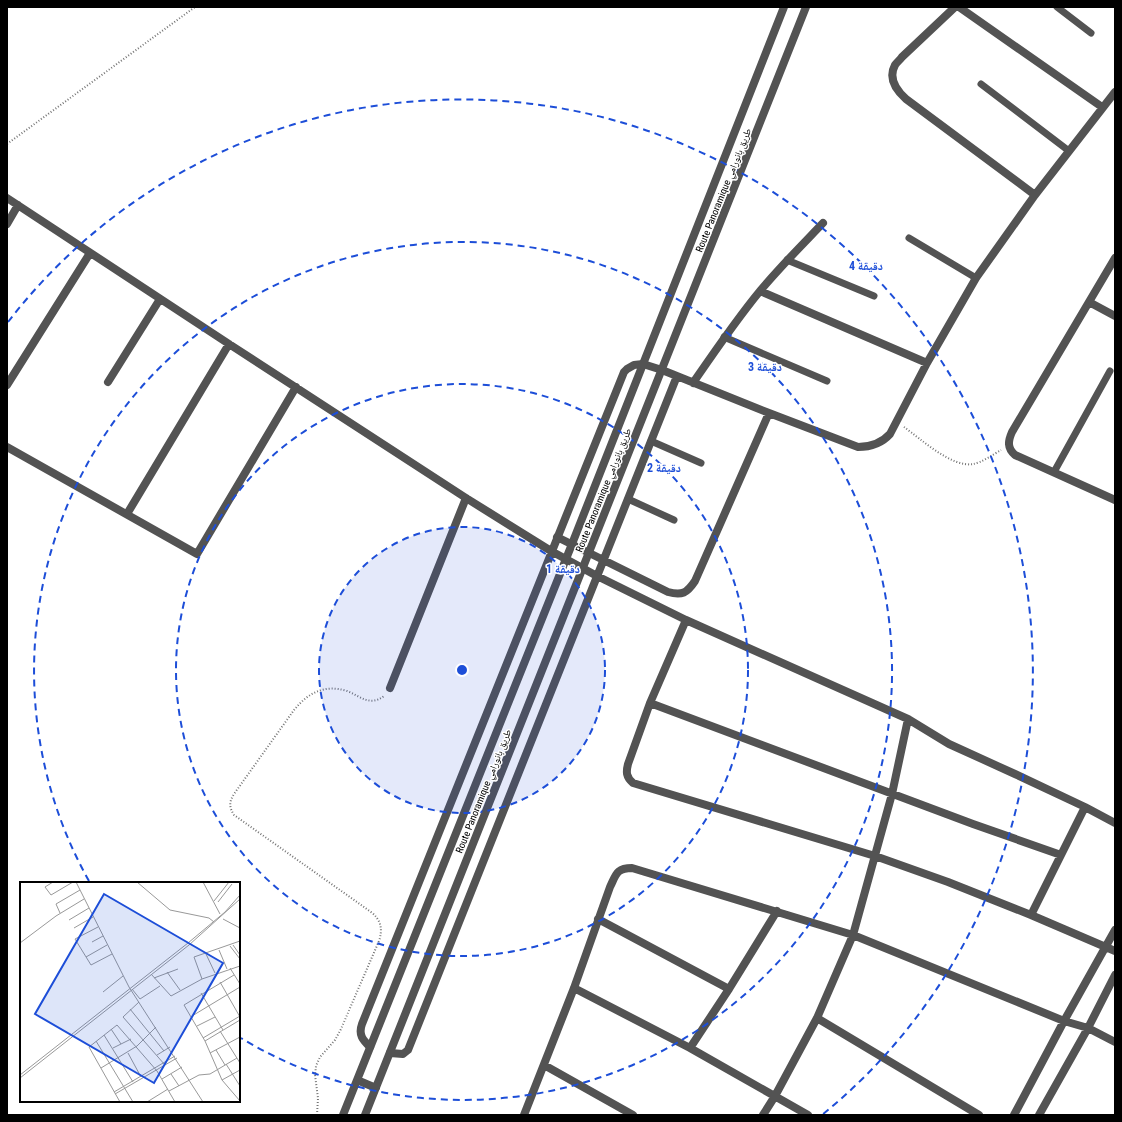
<svg xmlns="http://www.w3.org/2000/svg" width="1122" height="1122" viewBox="0 0 1122 1122" font-family="'Roboto Condensed','Noto Naskh Arabic',sans-serif">
<style>
.lines{fill:none;stroke-linecap:round;stroke-linejoin:round}
.path{stroke:#757575;stroke-width:2;stroke-dasharray:1 2;stroke-linecap:butt}
.service{stroke:#535353;stroke-width:7}
.minor{stroke:#535353;stroke-width:8}
.tertiary{stroke:#535353;stroke-width:8}
.ring{fill:none;stroke:#1d4ed8;stroke-width:2;stroke-dasharray:7 5}
.labels{text-anchor:middle;stroke-width:3;stroke-linejoin:round;paint-order:stroke}
.street-label{font-size:10px;fill:#000;stroke:#fff}
.inset-road{fill:none;stroke:#999;stroke-width:1}
.view{fill:#1d4ed8;fill-opacity:0.15;stroke:#1d4ed8;stroke-width:2}
.inset-edge{fill:none;stroke:#000;stroke-width:2}
.centre{fill:#1d4ed8;stroke:#fff;stroke-width:2}
.ring-label{font-size:12px;text-anchor:middle;font-weight:bold;fill:#1d4ed8;stroke:#fff;stroke-width:3;stroke-linejoin:round;paint-order:stroke}
</style>
<rect width="100%" height="100%" fill="#fff"/>
<g class="lines">
<path class="path" d="M7 144 195 7
M904 427C921 439 952 468 973 464 981 463 994 454 1001 450
M317 1115 318 1098 315 1075 316 1066 320 1057 335 1040 341 1029 379 941C383 929 381 920 371 912L234 815C229 807 229 802 234 794L294 710C308 693 324 684 347 691 360 696 370 707 384 696"/>
<path class="service" d="M1057 7 1091 33
M981 84 1069 151
M909 238 976 278
M787 260 874 296
M724 337 827 381
M651 441 701 463
M1054 472 1110 371
M628 499 674 520"/>
<path class="minor" d="M955 7 902 57C900 60 897 62 895 65 888 78 896 90 906 99L1035 195
M959 7 1102 107
M7 198 229 344 466 498 551 551 597 576 686 620 908 719 949 744 1015 774 1085 807 1115 823
M7 224 18 205
M1115 258 1012 432C1008 441 1007 448 1015 455L1115 500
M760 291 927 363
M1089 302 1115 316
M108 382 160 299
M693 383C715 351 736 320 760 291 780 267 802 245 823 223
M7 385 90 253
M7 447 197 554 296 387
M127 514 229 344
M557 537 668 592C682 596 687 593 695 581L769 413
M686 620 650 703 628 764C626 772 626 777 633 783L875 856 948 882 1031 915 1115 951
M390 688 466 498
M650 703 973 824 1061 855
M1031 915 1085 807
M598 919 729 989
M574 988 690 1048 808 1115
M817 1018 979 1115
M370 1047C363 1040 358 1035 362 1024L624 372 627 369 634 365 643 364 662 370 769 413 858 447C871 447 881 444 890 434L927 363 976 278 1035 195 1115 92
M690 1048 729 989 777 911
M390 1053 403 1054 408 1050 677 376
M544 1065 633 1115
M524 1115 574 988 610 887C616 875 616 868 632 868L853 935 1064 1021 1088 1028 1115 1042
M763 1115 775 1096 817 1018 853 935 892 794 908 719
M1014 1115 1064 1021 1115 930
M1039 1115 1088 1028 1115 975"/>
<path class="tertiary" d="M357 1080 376 1088
M343 1115 572 544 784 7
M365 1115 806 7"/>
</g>
<circle cx="462" cy="670" r="143" fill="#1d4ed8" fill-opacity=".12"/>
<g class="ring">
<circle cx="462" cy="670" r="143"/>
<circle cx="462" cy="670" r="286"/>
<path d="M89 881A429 429 0 1 1 241 1038"/>
<path d="M8 322A572 572 0 1 1 822 1115"/>
</g>
<g class="labels">
<g class="street-label">
<text transform="translate(723 190) rotate(-68)" y="4">Route Panoramique طريق بانورامي</text>
<text transform="translate(603 490) rotate(-68)" y="4">Route Panoramique طريق بانورامي</text>
<text transform="translate(483 791) rotate(-68)" y="4">Route Panoramique طريق بانورامي</text>
</g>
</g>
<g transform="translate(20 882)">
<rect width="220" height="220" fill="#fff"/>
<path class="inset-road" d="M33 0 25 5 31 13 53 0M56 0 109 105 183 220M117 0 150 28 189 36 194 40M183 0 200 32M194 19 209 0M198 20 212 2M40 31 36 22 60 8M203 37 220 46M49 38 69 26M78 45 55 57 71 83 92 72M54 46 73 35M72 60 83 54M0 61 36 34 64 17M213 63 220 73M210 64 220 77M199 68 207 87M186 72 195 91M66 75 87 63M210 86 220 102M147 90 160 108M131 92 151 114 182 97 220 84M214 93 164 123 185 159 202 198 220 219M134 96 158 87M182 97 174 75 220 59M200 100 220 135M112 107 120 117 140 104M83 110 103 94M181 111 203 148M119 120 103 135 145 183M110 127 144 169M172 134 220 105M177 144 195 135M91 147 101 162M200 149 220 181M84 153 113 200M183 156 220 134M76 159 113 220M185 159 220 138M93 166 111 157M196 168 205 183M108 171 121 195M190 171 220 155M137 173 150 165M206 182 220 204M81 186 117 164 136 145M151 192 159 204M0 193 168 61 205 30 220 13M0 196 169 63 220 17M142 197 162 185M202 198 220 188M149 209 179 193 190 192 217 176M94 210 155 174M95 212 157 176M100 220 69 165 97 143 137 189 155 220M127 220 148 207"/>
<path class="view" d="M84 12 203 81 134 201 15 132Z"/>
<rect width="220" height="220" class="inset-edge"/>
</g>
<circle cx="462" cy="670" r="6" class="centre"/>
<g class="ring-label">
<text x="866" y="270">4 دقيقة</text>
<text x="765" y="371">3 دقيقة</text>
<text x="664" y="472">2 دقيقة</text>
<text x="563" y="573">1 دقيقة</text>
</g>
<rect width="1122" height="1122" fill="none" stroke="#000000" stroke-width="16"/>
</svg>
